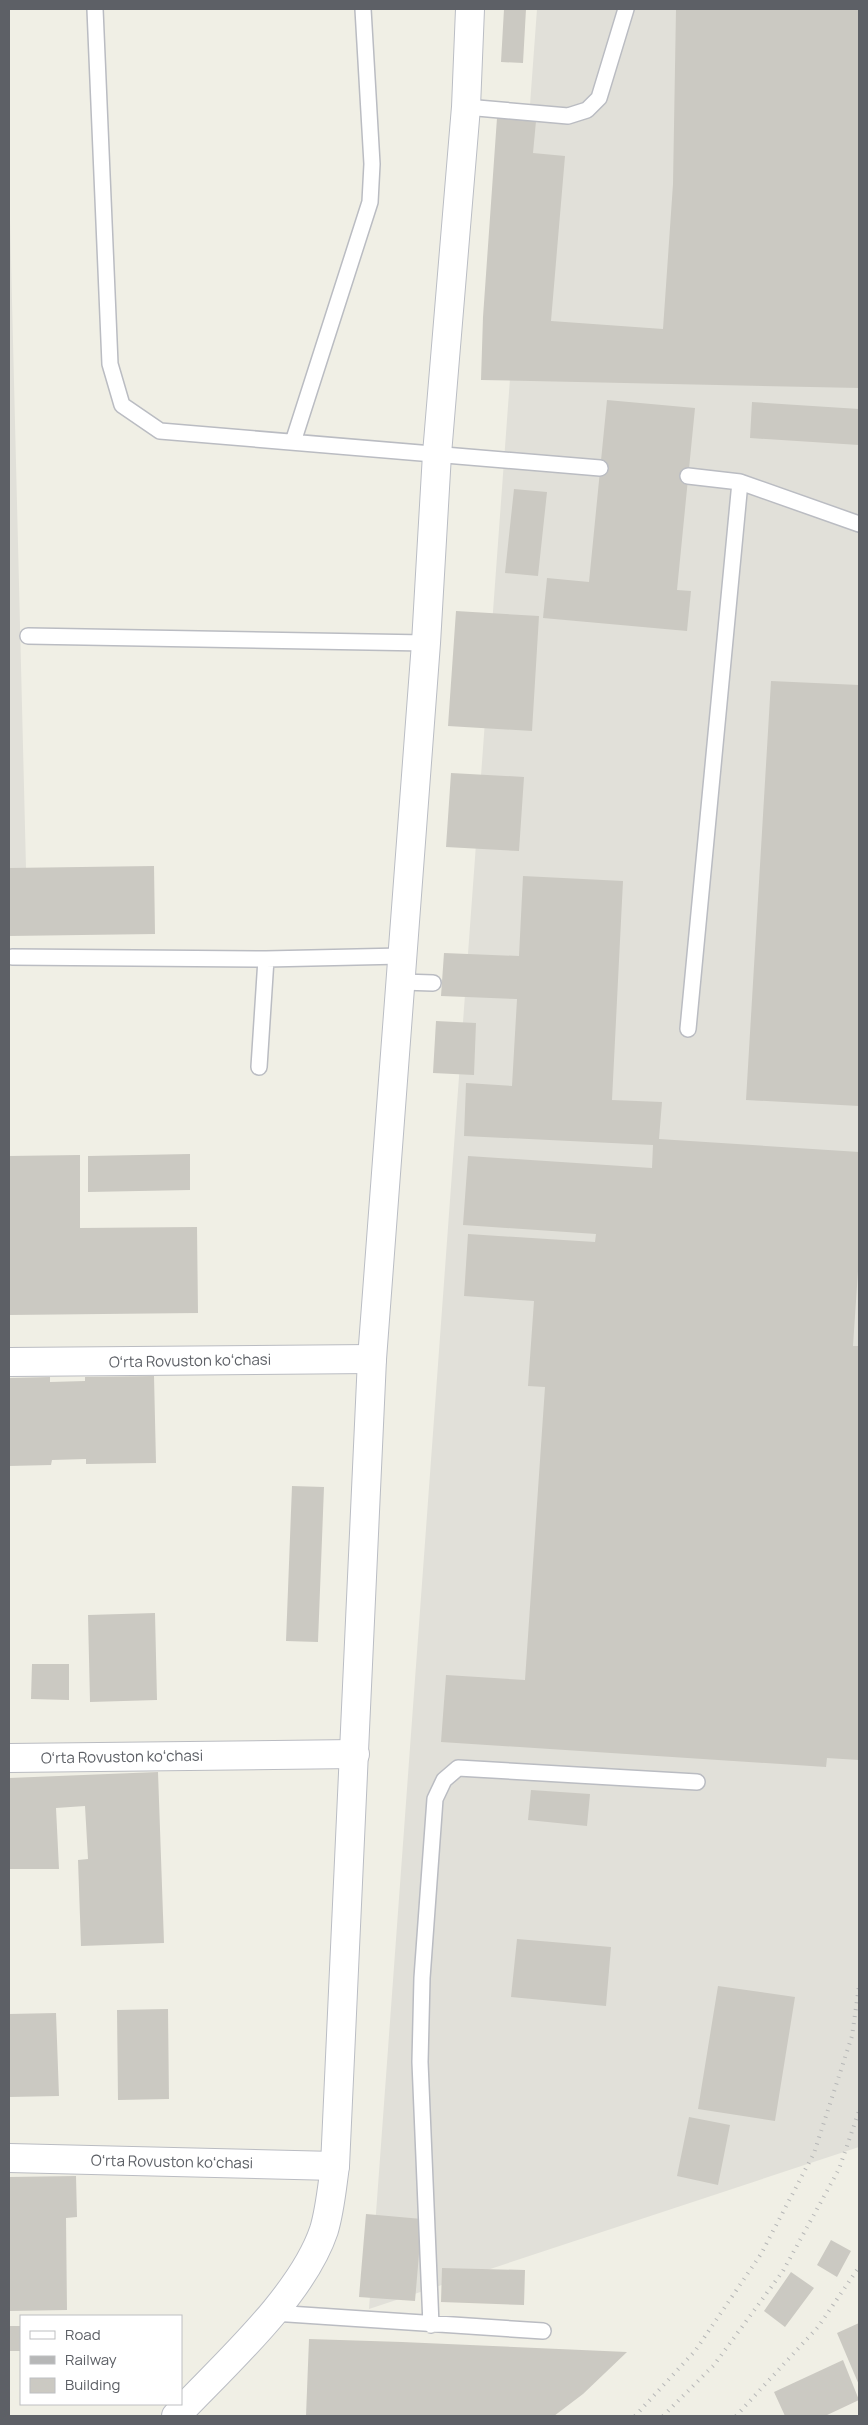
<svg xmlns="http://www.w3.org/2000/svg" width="868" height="2425" viewBox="0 0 868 2425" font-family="Manrope,sans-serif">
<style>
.industrial{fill:#e1e0d9}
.building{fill:#cbc9c2}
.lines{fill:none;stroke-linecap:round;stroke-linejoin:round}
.lane-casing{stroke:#babcc2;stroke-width:18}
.street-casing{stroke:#babcc2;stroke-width:30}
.secondary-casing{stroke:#babdc4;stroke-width:30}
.lane{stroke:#fff;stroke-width:15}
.street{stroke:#fff;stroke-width:28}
.secondary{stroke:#fff;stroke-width:28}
.rail{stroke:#b6b7b7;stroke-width:4;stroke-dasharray:1 6;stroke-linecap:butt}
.labels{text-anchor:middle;stroke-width:5;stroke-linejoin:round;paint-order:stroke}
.street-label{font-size:15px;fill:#5d6066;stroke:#fff}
</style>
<rect width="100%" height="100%" fill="#f0efe5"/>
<path class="industrial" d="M537 9H859V2147L369 2309Z
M9 179 26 868H9Z"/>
<path class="building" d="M504 9H526L523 63 501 62Z
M676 9H859V388L481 380 483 317 497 118 536 121 533 153 565 156 551 321 663 329 673 184Z
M607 400 695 408 677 590 691 591 687 631 543 618 547 578 589 582Z
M752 402 859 409V445L750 438Z
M514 489 547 492 538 576 505 573Z
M456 611 539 616 532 731 448 726Z
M771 681 859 685V1106L746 1100Z
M451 773 524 777 519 851 446 847Z
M154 866 155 934 9 936V868Z
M523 876 623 881 612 1100 662 1102 659 1139 859 1152V1256L853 1346H859V1760L827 1758 826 1767 441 1742 446 1675 525 1680 545 1387 528 1386 534 1301 464 1296 468 1234 595 1242 596 1234 463 1225 468 1156 652 1168 653 1145 464 1136 466 1083 512 1086 517 999 441 996 444 953 519 956Z
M436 1021 476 1023 474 1075 433 1073Z
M190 1154V1190L88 1192V1156Z
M80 1155V1228L197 1227 198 1313 9 1315V1156Z
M154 1376 156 1463 86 1464V1459L52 1460 51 1465 9 1466V1378L50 1377V1382L85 1381V1377Z
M292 1486 324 1487 318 1642 286 1641Z
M155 1613 157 1700 90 1702 88 1615Z
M32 1664H69V1700L31 1699Z
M158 1772 164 1943 81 1946 78 1860 88 1859 85 1806 56 1808 59 1869H9V1778Z
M531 1790 590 1794 587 1826 528 1820Z
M517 1939 611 1947 606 2006 511 1997Z
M718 1986 795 1997 775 2121 698 2109Z
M168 2009 169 2099 118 2100 117 2010Z
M56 2013 59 2096 9 2097V2014Z
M689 2117 730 2125 718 2185 677 2176Z
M76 2176 77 2217 66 2218 67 2310 9 2311V2177Z
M366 2214 422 2219 415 2301 359 2297Z
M831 2240 851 2251 837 2277 817 2265Z
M442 2268 525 2270 524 2305 441 2302Z
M791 2272 814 2288 785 2327 764 2311Z
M859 2323V2385L837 2333Z
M9 2326H21V2351H9Z
M309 2339 402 2342 627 2352 583 2394 554 2416H306Z
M843 2360 859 2400 825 2416H785L774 2392Z"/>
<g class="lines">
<defs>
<path id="lane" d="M95 9 110 364 122 405 160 431 600 468
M466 107 568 116 587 110 599 98 626 9
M293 442 370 202 372 164 363 9
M688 476 740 482 859 524
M28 636 426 643
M12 957 266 959 402 956
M402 982 433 983
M688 1029 740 482
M259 1067 266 959
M273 2313 543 2331
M431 2325 420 2062 422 1978 435 1799 444 1780 458 1768 697 1782"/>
<path id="street" d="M9 1362 372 1359
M9 1758 355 1754
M9 2158 335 2166"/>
<path id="secondary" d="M176 2416C224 2365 302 2296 324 2230 330 2210 332 2187 335 2166L372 1359 426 643 437 454 466 107 470 9"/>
</defs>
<use href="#lane" class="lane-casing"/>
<use href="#street" class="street-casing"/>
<use href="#secondary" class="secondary-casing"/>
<use href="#lane" class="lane"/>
<use href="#street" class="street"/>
<use href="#secondary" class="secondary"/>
<path class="rail" d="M635 2416 695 2351 761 2254 814 2153 852 2036 859 1986
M663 2416 714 2365 783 2271 839 2169 859 2111
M736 2416 818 2327 859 2267"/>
</g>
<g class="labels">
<g class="street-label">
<text transform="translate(190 1361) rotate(-1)" y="5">Oʻrta Rovuston koʻchasi</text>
<text transform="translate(122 1757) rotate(-1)" y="5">Oʻrta Rovuston koʻchasi</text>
<text transform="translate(172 2162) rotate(1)" y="5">Oʻrta Rovuston koʻchasi</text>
</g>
</g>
<rect width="868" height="2425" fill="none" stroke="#5d6066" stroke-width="20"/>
<rect x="20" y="2315" width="162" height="90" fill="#ffffff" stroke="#bebfc2"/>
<rect x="30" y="2331" width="25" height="8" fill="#ffffff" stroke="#bebfc2"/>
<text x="65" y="2340" font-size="15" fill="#5d6066">Road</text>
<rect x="30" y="2356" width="25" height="8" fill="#b6b7b7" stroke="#bebfc2"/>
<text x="65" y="2365" font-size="15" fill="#5d6066">Railway</text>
<rect x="30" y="2378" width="25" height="15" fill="#cbc9c2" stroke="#bebfc2"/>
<text x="65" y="2390" font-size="15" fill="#5d6066">Building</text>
</svg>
